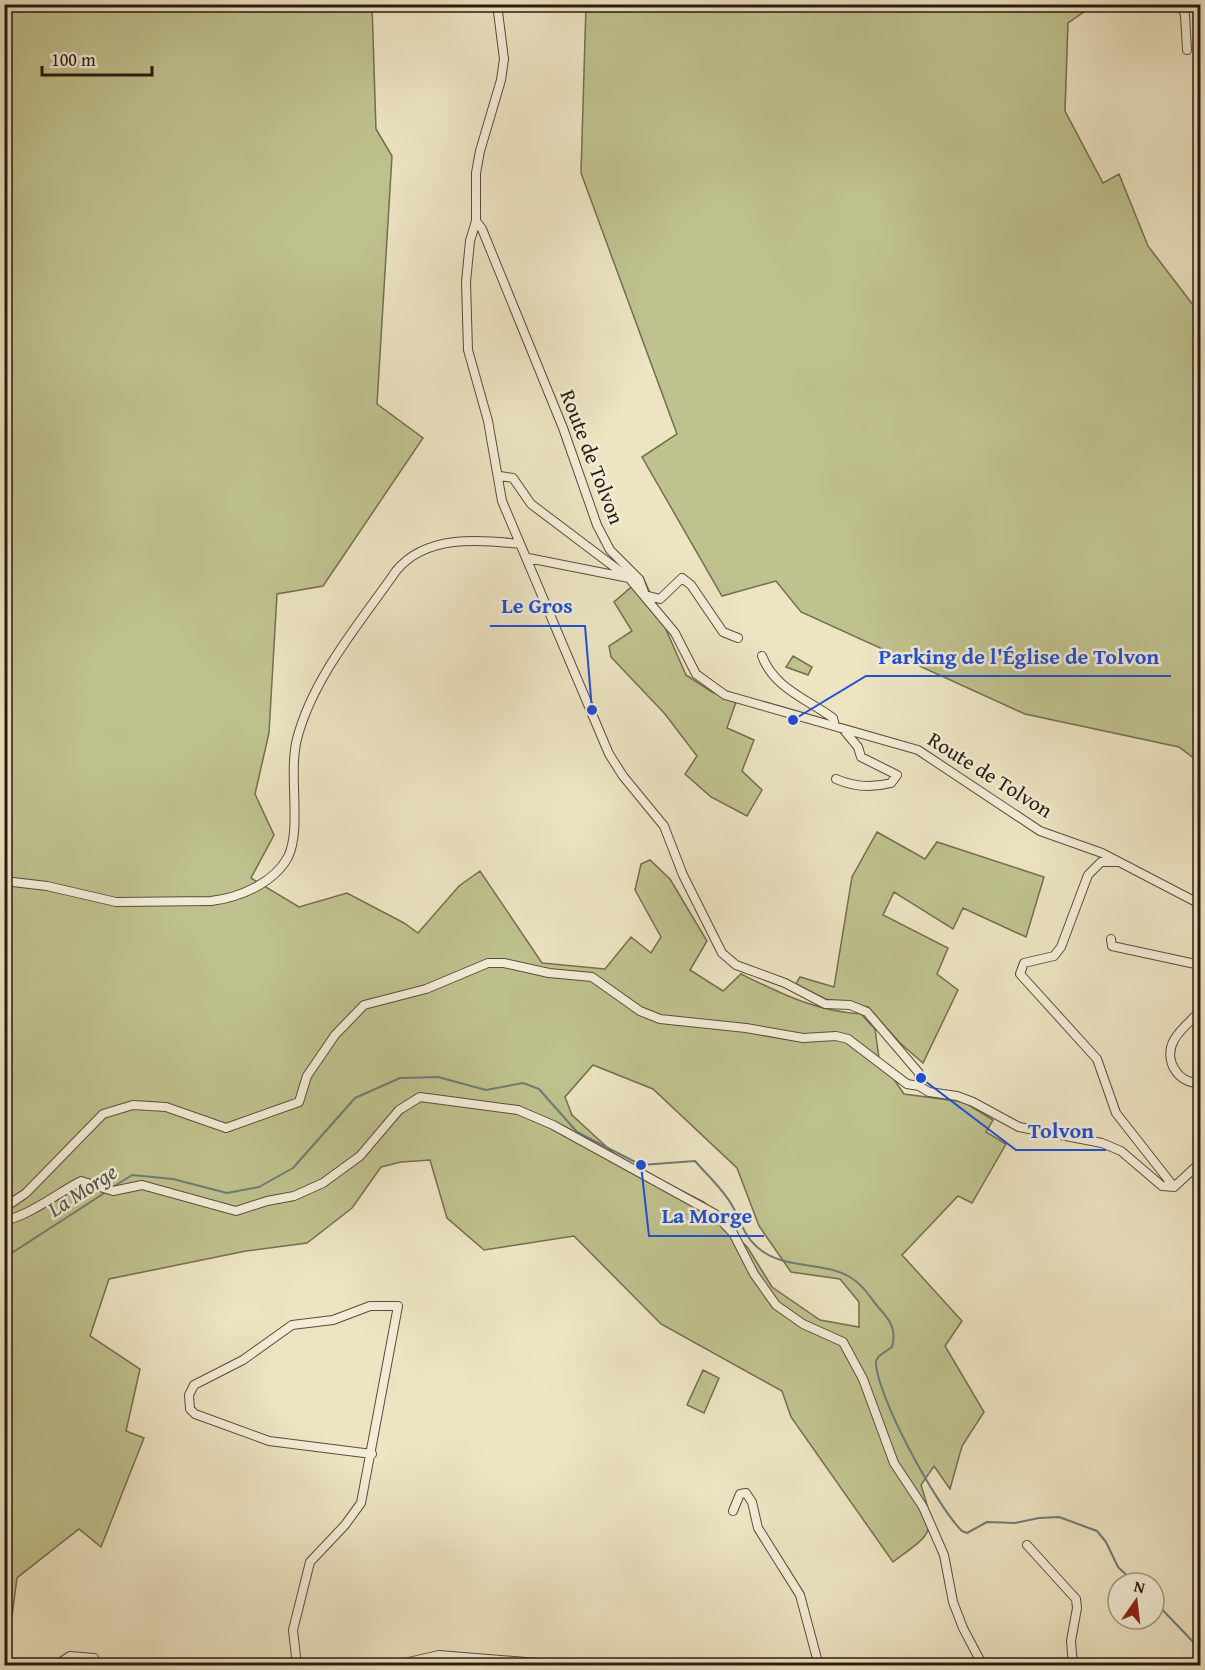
<svg xmlns="http://www.w3.org/2000/svg" width="1205" height="1670" viewBox="0 0 1205 1670" font-family="'Gentium Book Plus',serif">
<style>
.green{fill:#bfc28e;stroke:#746e50;stroke-width:1.5;fill-rule:evenodd}
.lines{fill:none;stroke-linecap:round;stroke-linejoin:round}
.stream{stroke:#6d7c76;stroke-width:2}
.street-casing{stroke:#5a4c3d;stroke-width:10}
.street{stroke:#f3edd7;stroke-width:8}
.labels{text-anchor:middle;stroke-width:5;stroke-linejoin:round;paint-order:stroke}
.street-label{font-size:21px;fill:#291a11;stroke:#f3edd7}
.water-label{font-size:22px;font-style:italic;fill:#51534c;stroke:#f3edd7}
.leader{fill:none;stroke:#1d4ed8;stroke-width:2}
.callout-dot{fill:#1d4ed8;stroke:#f3edd7;stroke-width:2}
.callout-label{font-size:22px;text-anchor:middle;font-weight:bold;fill:#1d4ed8;stroke:#f3edd7;stroke-width:5;stroke-linejoin:round;paint-order:stroke}
</style>
<rect width="100%" height="100%" fill="#ede4c2"/>
<filter id="stains"><feTurbulence type="fractalNoise" baseFrequency=".00333" numOctaves="4"/><feColorMatrix values="0 0 0 0 .2 0 0 0 0 .09 0 0 0 0 .02 0 0 0 .5 -.17"/></filter>
<radialGradient id="worn" r=".72"><stop offset=".6" stop-color="#630" stop-opacity="0"/><stop offset="1" stop-color="#630" stop-opacity=".3"/></radialGradient>
<path class="green" d="M5 5H372L376 129 392 156 377 404 423 438 323 586 277 594 269 733 255 794 274 835 251 878 299 907 347 893 404 923 418 933 459 886 480 871 542 963 605 969 631 937 651 953 661 937 635 890 641 864 650 860 670 879 707 941 690 970 723 991 741 974C782 994 815 1011 861 1014L875 1029 879 1058 904 1094 964 1102 993 1120 986 1132 1006 1144 972 1203 958 1196 902 1255 962 1321 945 1346 984 1412 962 1446 950 1489 934 1466 921 1485C937 1534 932 1533 893 1562L791 1417 782 1391 661 1324 574 1236 484 1250 447 1218 430 1160 401 1162 381 1167 352 1208 307 1243 246 1251 109 1279 90 1336 140 1369 126 1431 144 1438 101 1547 79 1529 17 1578 12 1616 5 1620ZM593 1065 653 1089 737 1168 759 1226 791 1272 840 1279 859 1302V1327L820 1320 772 1287 748 1248 704 1202 621 1160 572 1115 565 1097Z
M586 5H1094L1068 23 1065 111 1103 183 1119 174 1148 246 1200 314V763L1179 747 1025 714 801 612 776 581 722 596 642 457 677 434 581 173Z
M643 577 686 675 712 692 736 702 727 728 754 740 742 771 762 790 747 816 711 797 685 774 697 756 665 714 611 657 609 646 632 631 614 602Z
M793 656 812 667 808 675 786 667Z
M877 832 925 859 937 842 1044 877 1026 937 963 908 953 929 894 892 883 915 948 948 937 974 958 990 923 1063 900 1043 868 1007 825 999 796 984 800 977 834 987 852 877Z
M703 1370 719 1378 704 1413 687 1405Z"/>
<g class="lines">
<path class="stream" d="M110 1189 132 1175 173 1179 227 1193 259 1187 293 1168 355 1098 400 1078 438 1077 486 1090 523 1083 539 1089 577 1132 641 1165 695 1161C707 1175 724 1190 733 1207 741 1221 743 1234 756 1246 782 1271 821 1260 850 1277 863 1285 869 1296 878 1307 890 1320 897 1329 892 1347L879 1356 876 1361C875 1394 938 1508 962 1531L967 1533 987 1522 1015 1523 1039 1518 1059 1517 1097 1531 1106 1542 1118 1567 1135 1583
M4 1258 106 1192
M1154 1601 1200 1649"/>
<defs>
<path id="street" d="M497 4 504 59 501 80 480 151 476 173V221L470 241 466 282 468 350 488 421 502 501 609 754 623 776 664 826 683 875 722 953 736 965 785 983 825 1004 850 1005 867 1012 919 1073V1086
M1181 4 1185 15 1187 50
M476 221 482 229 563 428 597 525 610 550 639 579 645 595
M500 476 513 478 531 504 625 575
M528 558 629 578 675 633 696 674 725 695 918 750 1040 831 1102 853 1200 904
M645 595 660 599 682 578 691 585 723 632 738 638
M762 656C774 688 807 699 833 718L835 726
M836 779C854 787 872 788 891 783L897 775 861 757 858 747 843 729
M1117 862H1101L1088 875 1061 947 1054 956 1024 963 1020 974 1097 1059 1116 1113 1174 1187
M4 881 47 886 116 902 211 901C239 898 274 883 288 857 302 829 288 774 297 739 313 677 360 623 396 571 425 535 478 539 520 544
M1111 939 1112 946 1200 965
M1200 1011C1192 1020 1180 1029 1174 1040 1163 1060 1178 1084 1200 1083
M4 1208 26 1193 103 1114 133 1105 166 1107 226 1128 299 1102 307 1076 335 1035 364 1005 426 989 488 963H504L549 973 592 977 640 1011 660 1019 746 1028 803 1038 836 1036 848 1039 907 1084 919 1086 929 1092 957 1096 973 1102 1019 1127 1102 1143 1121 1151 1162 1186 1174 1187 1200 1163
M4 1221C32 1214 56 1194 81 1181L113 1191 142 1185 236 1211 267 1201 294 1196 323 1183 360 1156 399 1110 420 1097 518 1110 553 1125 715 1214 733 1233 754 1274 776 1305 803 1324 843 1342 863 1379 894 1463 923 1507 944 1555 953 1602 963 1628 983 1666
M733 1511 740 1494 746 1493 752 1502 758 1528 800 1595 819 1666
M1027 1545 1076 1599 1077 1608 1071 1641 1073 1666
M55 1666 70 1656 94 1658
M297 1666 293 1630 310 1562 345 1525 361 1503 398 1306H370L333 1320 292 1325 243 1360 194 1385 189 1395 190 1409 195 1414 269 1441 372 1454
M391 1666 439 1655 576 1666"/>
</defs>
<use href="#street" class="street-casing"/>
<use href="#street" class="street"/>
</g>
<g class="labels">
<g class="street-label">
<text transform="translate(592 457) rotate(69)" y="7">Route de Tolvon</text>
<text transform="translate(990 775) rotate(32)" y="7">Route de Tolvon</text>
</g>
<g class="water-label">
<text transform="translate(82 1190) rotate(-33)" y="8">La Morge</text>
</g>
</g>
<path class="leader" d="M592 710L585 626H490M793 720L866 676H1171M921 1078L1016 1150H1106M641 1165L649 1236H764"/>
<g class="callout-dot">
<circle cx="592" cy="710" r="6"/>
<circle cx="793" cy="720" r="6"/>
<circle cx="921" cy="1078" r="6"/>
<circle cx="641" cy="1165" r="6"/>
</g>
<g class="callout-label">
<text x="537" y="613">Le Gros</text>
<text x="1019" y="664">Parking de l'Église de Tolvon</text>
<text x="1061" y="1138">Tolvon</text>
<text x="707" y="1223">La Morge</text>
</g>
<rect width="1205" height="1670" fill="none" stroke="#ede4c2" stroke-width="24"/>
<rect x="6" y="6" width="1193" height="1658" fill="none" stroke="#291a11" stroke-width="3"/>
<rect x="12" y="12" width="1181" height="1646" fill="none" stroke="#291a11" stroke-width="1.5"/>
<g transform="translate(1136 1601) rotate(14)"><circle r="28" fill="#f3edd7" stroke="#a29988" stroke-width="1.5"/>
<path d="M0-4.5L10 22L0 15L-10 22Z" fill="#8f2418"/>
<text y="-9" font-size="16" font-weight="bold" text-anchor="middle" fill="#291a11">N</text>
</g>
<path d="M42 66v9h110v-9" fill="none" stroke="#291a11" stroke-width="3"/>
<text x="51" y="66" font-size="18" fill="#291a11" stroke="#f3edd7" stroke-width="4.5" paint-order="stroke">100 m</text>
<rect width="100%" height="100%" filter="url(#stains)"/>
<rect width="100%" height="100%" fill="url(#worn)"/>
</svg>
